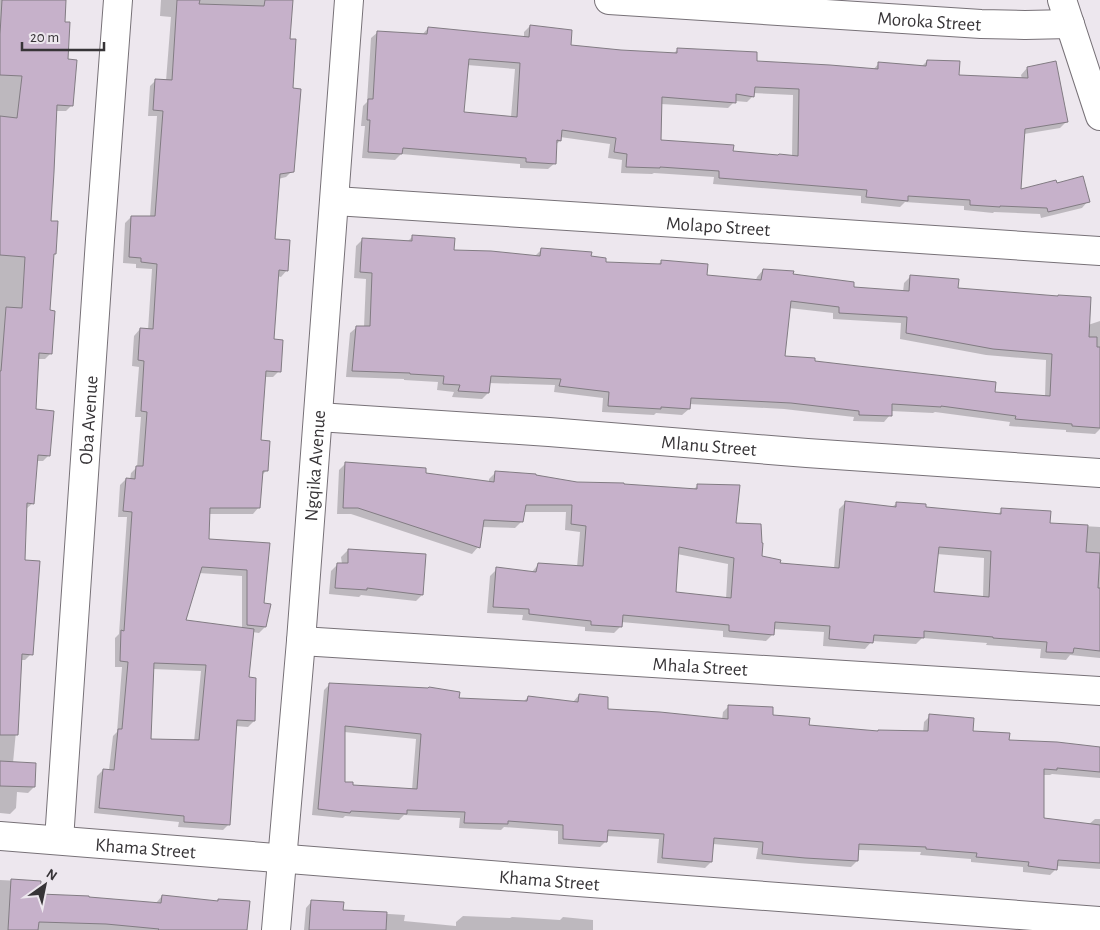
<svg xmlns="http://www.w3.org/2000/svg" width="1100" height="930" viewBox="0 0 1100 930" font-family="'Alegreya Sans',sans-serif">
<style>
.shadow{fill:#0003;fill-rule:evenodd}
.building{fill:#c6b1ca;stroke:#827c83;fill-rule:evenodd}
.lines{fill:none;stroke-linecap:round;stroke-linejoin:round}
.street-casing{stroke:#777177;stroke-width:30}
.street{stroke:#fff;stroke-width:28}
.labels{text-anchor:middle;stroke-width:4;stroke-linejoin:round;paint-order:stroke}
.street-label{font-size:19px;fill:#373437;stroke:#ede7ee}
</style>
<rect width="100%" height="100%" fill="#ede7ee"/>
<path class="shadow" d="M0 0H65L63 23 66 60 72 105 66 111H56L49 222 52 255 48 312 51 353 45 359H38L34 410 49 455 43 461H36L33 503 26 509 23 562 31 654 25 660H21L18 710 13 763 34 787 28 793 17 792 16 808 10 814 0 813Z
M161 0H292L289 40 292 89V171L286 177 278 179 274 240 287 270 281 277 277 276 273 341 279 371 273 377H265L259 441 266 471 262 475 259 507 253 514H209L208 540 269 544 263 604 265 627 259 633 253 632 248 678 254 721 248 727 235 726 229 824 223 830 178 827 179 822 94 813 97 776 103 770H109L113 736 117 732 122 667H115V638L119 634 127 517H118L120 485 126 479 130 480 131 473 137 467 141 417H135L139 367 132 366 134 336 140 329 148 330 152 269 136 268V264L123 263 125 223 131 217H150L157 116H148L150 86 156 80 166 81 171 17 160 16ZM199 573 242 576V629L184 621ZM153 669 201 671 194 742 150 741Z
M530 26 570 46 621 51 673 54 678 49 755 62 873 70 879 63 921 67 927 61 957 76 1022 79 1021 75 1027 68 1067 121 1060 128 1024 134 1019 191 1056 184 1088 201 1082 208 1041 218 1040 214 994 212 993 213 964 210V206L905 202 900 207 861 203V196L713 184 714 177 654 173 652 174 621 173 622 160 608 158 610 144 560 137V141L555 145V163L548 169 520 168V164L401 154 395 160 362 158 365 126H361L363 106 367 102 371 38 378 32 422 35 428 28 524 38V32ZM467 65 515 69 511 117 463 113ZM753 93 793 95 792 156 732 152 659 141 661 104 728 108 735 101 747 102 753 96Z
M413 236 453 251 535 256 541 250 589 258 605 264 657 265 662 261 706 276 756 280 757 277 763 270 792 275 852 288 903 292 904 283 911 276 1088 325 1100 321V429L1095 434 1066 432V430L1009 426 1010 422 935 412 933 413 891 411 890 415 884 422 853 421 854 417 784 409 689 404V409L682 415 656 413 654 415 602 412 603 398 554 392 555 385 489 383 488 393 482 399 452 397 454 392 437 390 438 382 404 380V379L346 377 350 333 357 327H364L366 279 354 278 356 246 363 239 407 242ZM789 308 833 313V319L901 323 900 339 986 355 1046 360 1045 397 993 393 784 357Z
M346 463 489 482V479L496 472 577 483 693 490 698 485 735 524 761 557 779 564 834 569 839 509 846 502 892 507 897 503 925 508 997 515 1002 510 1049 524 1100 527V658L1070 655 1066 660 1040 658 1041 649 986 645 987 643 922 638 916 644 872 641 865 649 823 646 824 632 773 629V634L766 641 723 637V631L621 622V626L614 633 585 631V627L522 620 523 615 487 613 490 576 497 569 531 573 538 565 577 567 580 532 565 530 566 512H524L522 521 515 528 482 527 478 547 472 554 351 514H337L339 470ZM677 554 728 564 726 599 675 593ZM937 554 984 558 983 597 933 593Z
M348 550 422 595 416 601 361 595 359 597 329 594 331 571 338 564H342L341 557Z
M330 684 457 699 523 702 528 697 573 702 579 695 607 710 722 720 723 712 729 706 771 716 808 726 877 732 923 733 924 722 930 716 972 732 1008 741 1100 748V778L1052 774 1050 775H1043V819L1088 825 1095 819H1100V869L1056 866V869L1050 875 1023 872V867L971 862V859L920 855 921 852 858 850 857 861 851 867 798 863 756 859 758 848 713 844 711 862 705 868 657 863 659 839 606 836V841L600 847 558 844V831L504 827 501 830 459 828 460 818 404 815 399 820 345 816 343 818 312 815 324 690ZM344 732 416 739 412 790 352 786 344 783Z
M0 880 40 882 39 895 87 898 156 904V903L162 896 216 902 218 900 246 930H0Z
M312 901 342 911 405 915 404 921 456 926V922L463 916 510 918 512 917 560 920 563 917 593 920V930H304L306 908Z"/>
<path class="building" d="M2 0H66L65 22H70L68 59 77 60 73 106 57 105 54 172 51 221H58L56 254H54L50 310 55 311 52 354 39 353 36 409 54 411 50 456 38 455 34 504 27 503 25 560 40 561 33 655 22 654 18 735H0V371H1L6 307 22 308 25 257 0 255V116L17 118 22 76 0 75V34Z
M177 0H200L199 4 264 6 265 0H293L290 39H296L293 88 301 89 294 172 280 174 275 239 290 240 288 271 279 270 274 339 283 340 281 372 266 371 261 440 270 441 268 471H263L260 508H210L209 539 270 543 264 603 271 604 266 627 247 625V570L202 567 186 620 254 629 249 677 256 678 255 721 237 720 230 825 184 822V816L99 808 103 769 114 770 118 729H122L128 662 120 661 121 630 124 631 132 512 123 511 126 478 135 479 136 466H143L147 412 141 411 144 361 138 360 140 328 153 329 157 264 141 262V258L129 257 131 216H155L163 111 153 110 155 79 172 80ZM154 663 206 665 199 740 151 739Z
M530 25 572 30 571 45 621 50 677 53V48L757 52V61L830 65 878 69V62L926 66 927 60 960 61 959 75 1028 78 1027 67 1056 61 1068 122 1025 129 1021 189 1056 180 1057 183 1083 176 1090 202 1048 212 1047 208 1000 206V207L970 205V200L908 196V201L866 197 867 190 719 178V171L660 167V168L626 167 627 154 614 152 616 138 562 130 561 141 557 140 556 164 526 162V158L403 148 402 154 368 152 370 120H367L368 99H373L377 31 427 34 428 27 529 37ZM469 59 520 63 517 117 464 112ZM755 87 799 89 798 156 779 154 778 155 733 151 734 145 661 140 662 97 736 103V94L754 97Z
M412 235 455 238 454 250 491 251 540 256 541 248 592 252 591 256 606 258V262L661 264V260L708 264 707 275 761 280 763 269 794 271 793 274 854 282V287L909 291 910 275 959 279 958 288 1058 296V295L1091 297 1089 337H1097V347H1100V428L1072 426V424L1015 419 1016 416 941 406V407L892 404V416L859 415V411L791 403 691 398 690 409 661 407V409L608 406 609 392 559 386 561 379 491 376 489 393 458 391 460 385 443 384 444 376 410 374V373L352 371 356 326H370L372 273 360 272 362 238 412 241ZM791 301 839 307V313L907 317 906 333 993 349 1052 354 1050 396 995 392 996 382 815 361V358L785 356Z
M345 462 426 468V473L494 482 495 471 536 474V475L577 482 624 483V484L697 489V484L740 485 736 523 761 524 762 543H763L762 556 781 560 780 563 839 568 845 501 896 507V502L926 504V507L1001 514V508L1051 511 1050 523 1088 525 1086 552 1100 553 1098 588H1100V651L1074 648 1073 653 1046 652 1047 642 993 638V637L924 631V638L874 635 873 643 829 639 830 626 775 622 774 635 729 631V625L623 615 622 627 591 625V621L529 614V609L493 607 496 567 536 572 538 563 583 566 586 526 571 524 572 505H526L523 522 484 520 480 548 358 508H343ZM679 547 734 558 731 598 676 592ZM939 547 991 551 989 597 934 592Z
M348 549 426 554 423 595 367 588V590L335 588 337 563H348Z
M329 683 428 688 429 687 460 692 459 698 527 701 528 696 578 702 579 694 608 697V709L660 712 728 719V705L773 707V715L810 718 809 725 878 731V730L928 731 929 714 974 718 973 731 1010 733 1009 740 1057 742 1100 747V772L1057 768V770L1044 769V818L1100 825V863L1058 860 1057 870 1028 866 1029 862 976 857 977 853 926 849V847L859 844 858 861 805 858 762 854 763 842 714 838 712 862 662 858 664 834 608 830 607 842 563 839V825L508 821V824L464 823 465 812 407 810V814L351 811 350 813 318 809ZM345 726 421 734 417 789 353 785V782H345Z
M0 761 36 763 35 787 0 786Z
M11 879 41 881 40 894 89 896V897L161 903 162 895 218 901V899L250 901 247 930H158L159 929 106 924 39 922 38 930H8Z
M311 900 344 902 343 910 387 912 386 930H309Z"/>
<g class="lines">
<defs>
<g id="street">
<path id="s1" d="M609 0 981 24 1025 25 1070 24"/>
<path d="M1062 0 1100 116"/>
<path id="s2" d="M335 201 724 226 1100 251"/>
<path id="s3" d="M318 417 549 432 807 453 1100 473"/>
<path id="s4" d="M301 641 1100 691"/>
<path id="s5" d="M0 836 578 882 1100 921"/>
<path id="s6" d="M59 840 100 240 118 0"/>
<path id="s7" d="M276 930 301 641 349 0"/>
</g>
</defs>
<use href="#street" class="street-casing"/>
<use href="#street" class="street"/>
</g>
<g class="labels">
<g class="street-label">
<text dy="7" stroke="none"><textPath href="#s1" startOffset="321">Moroka Street</textPath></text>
<text dy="7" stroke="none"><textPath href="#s2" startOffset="384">Molapo Street</textPath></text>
<text dy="7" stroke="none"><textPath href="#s6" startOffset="421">Oba Avenue</textPath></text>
<text dy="7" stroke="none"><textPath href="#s3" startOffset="392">Mlanu Street</textPath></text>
<text dy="7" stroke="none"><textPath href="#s7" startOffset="466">Ngqika Avenue</textPath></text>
<text dy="7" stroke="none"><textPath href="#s4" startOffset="400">Mhala Street</textPath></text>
<text dy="7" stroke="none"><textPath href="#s5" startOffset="146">Khama Street</textPath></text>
<text dy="7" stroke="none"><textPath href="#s5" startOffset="551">Khama Street</textPath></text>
</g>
</g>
<g transform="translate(45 885) rotate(33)" stroke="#ede7ee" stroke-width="4" paint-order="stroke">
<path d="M0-4L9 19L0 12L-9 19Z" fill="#373437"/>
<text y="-8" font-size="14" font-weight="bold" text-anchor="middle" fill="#373437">N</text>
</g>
<path d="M22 42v8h82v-8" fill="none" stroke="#373437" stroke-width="2.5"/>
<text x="30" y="42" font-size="15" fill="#373437" stroke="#ede7ee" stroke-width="4" paint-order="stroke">20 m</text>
</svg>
